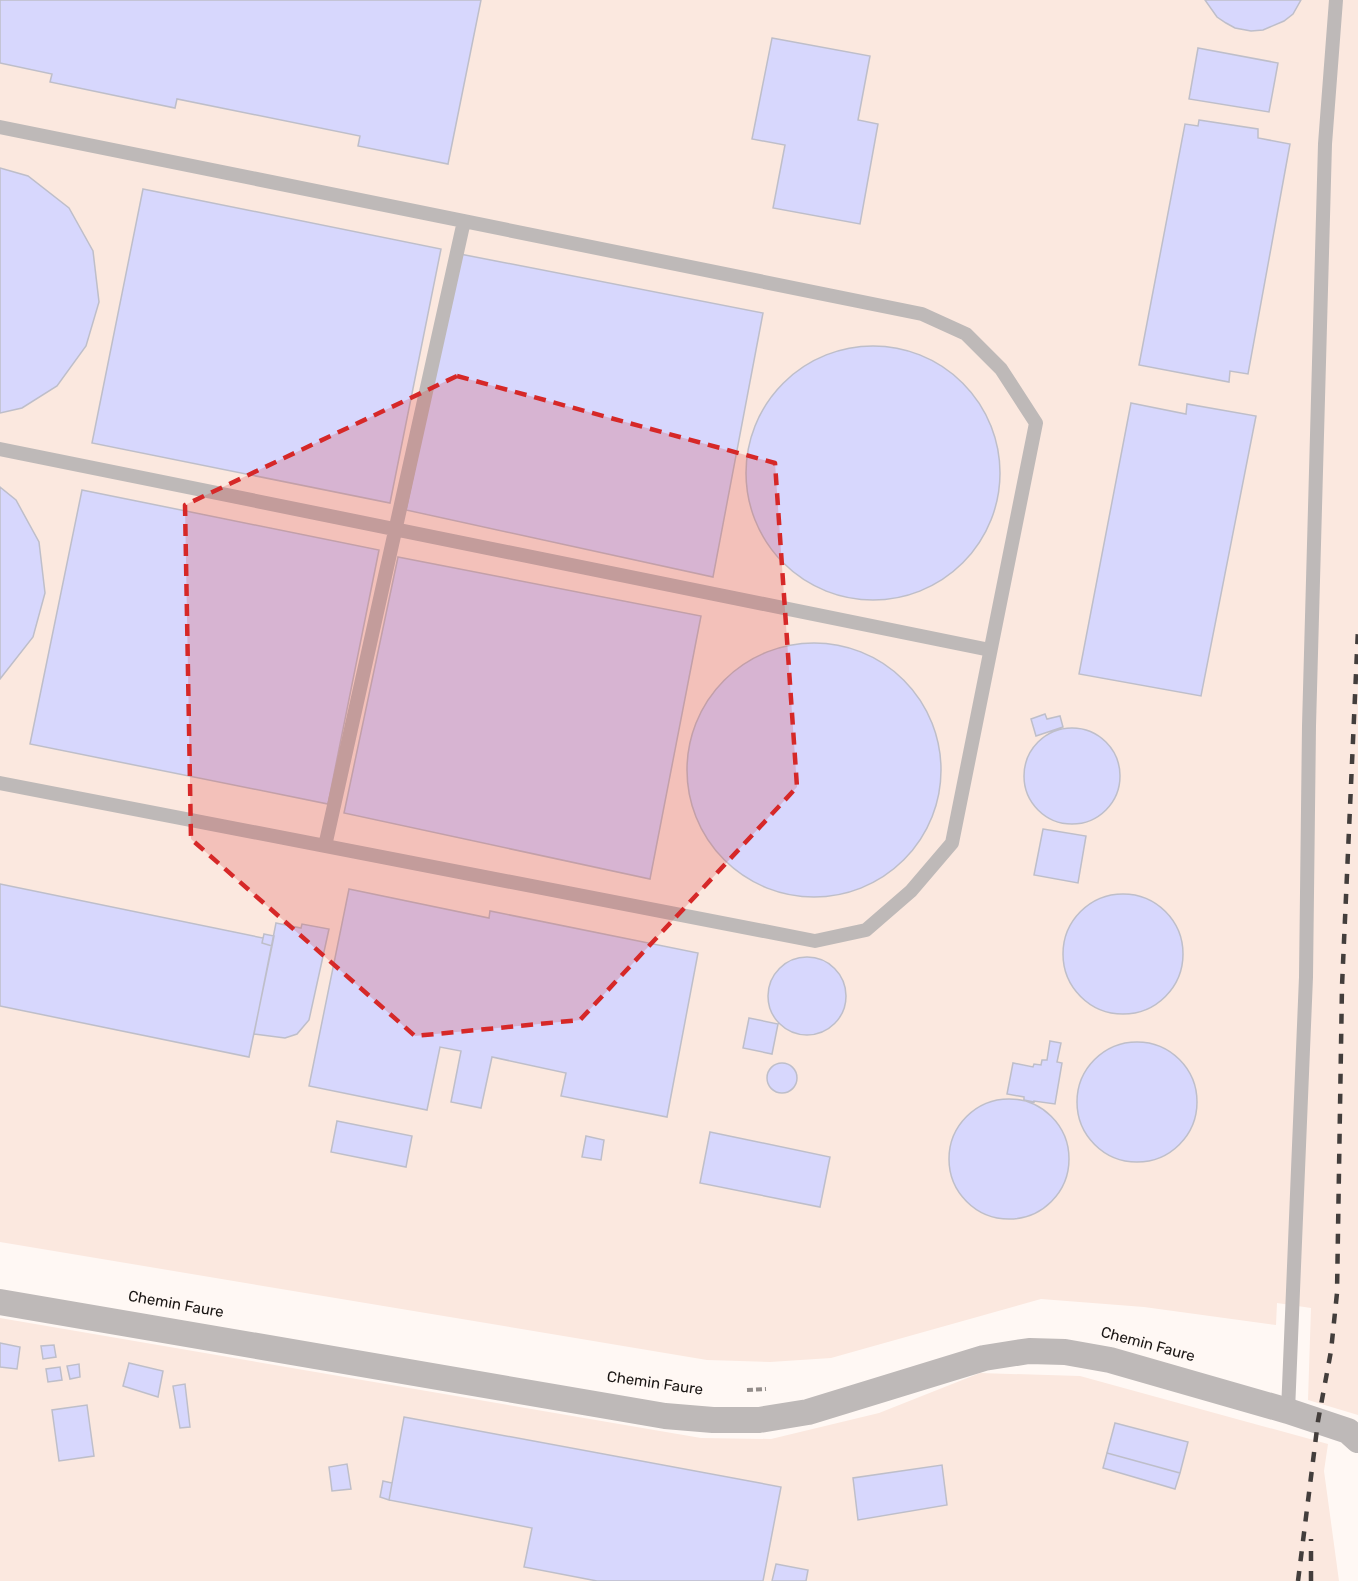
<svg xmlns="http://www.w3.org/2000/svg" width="1358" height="1581" viewBox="0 0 1358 1581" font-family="Rubik,sans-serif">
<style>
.built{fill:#fbe8df}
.building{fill:#d7d7fd;stroke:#bebec9;stroke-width:1.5}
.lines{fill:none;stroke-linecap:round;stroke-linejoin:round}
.path{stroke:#938d8a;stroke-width:4;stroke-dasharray:6 3;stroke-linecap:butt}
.lane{stroke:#beb9b8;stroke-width:14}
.street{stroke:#beb9b8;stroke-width:26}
.rail{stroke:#433e3c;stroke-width:4.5;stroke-dasharray:10 10;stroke-linecap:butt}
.marked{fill:#d62828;fill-opacity:0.2;stroke:#d62828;stroke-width:4.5;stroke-dasharray:12 8;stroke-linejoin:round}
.labels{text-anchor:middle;stroke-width:4.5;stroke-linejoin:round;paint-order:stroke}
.street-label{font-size:15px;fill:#191513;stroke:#fff8f4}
</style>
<rect width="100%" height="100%" fill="#fff8f4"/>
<path class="built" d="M0 0H1358V1415L1308 1400 1311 1308 1277 1303 1276 1325 1144 1307 1041 1299 831 1358 770 1362 707 1360 0 1242Z
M0 1318 701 1438 771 1439 879 1413 980 1373 1080 1376 1328 1444 1324 1471 1339 1581H0Z"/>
<path class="building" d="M0 0H481L448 164 358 146 360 136 177 99 175 108 50 82 52 74 0 63Z
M1301 0 1293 14 1284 21 1263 30 1251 31 1235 28 1226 23 1217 17 1205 0Z
M772 38 870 56 858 120 878 124 860 224 773 208 785 145 752 139Z
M1198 48 1278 63 1269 112 1189 99Z
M1199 120 1258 129V138L1290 144 1248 374 1230 371 1229 382 1139 365 1185 124 1198 126Z
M0 168 28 176 69 208 93 251 99 302 86 346 57 386 22 408 0 413Z
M143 189 441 249 390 503 92 443Z
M460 254 763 313 713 577 406 510Z
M746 473a127 127 0 1 1 254 0a127 127 0 1 1-254 0Z
M1131 403 1186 414 1187 404 1256 416 1201 696 1079 674Z
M0 487 16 500 39 542 45 593 33 637 0 679Z
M82 490 379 550 328 804 30 744Z
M398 557 701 616 650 879 344 813Z
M687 770a127 127 0 1 1 254 0a127 127 0 1 1-254 0Z
M1045 714 1047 719 1060 716 1063 727 1036 736 1031 719Z
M1024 776a48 48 0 1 1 96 0a48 48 0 1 1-96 0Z
M1043 829 1086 836 1078 883 1034 875Z
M0 884 263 938 262 943 272 946 249 1057 0 1006Z
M349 889 489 918 490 911 698 953 667 1117 561 1096 566 1073 492 1057 481 1108 451 1102 461 1051 440 1047 427 1110 309 1086Z
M1063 954a60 60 0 1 1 120 0a60 60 0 1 1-120 0Z
M276 923 301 928 302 924 329 929 309 1020 297 1034 285 1038 254 1034Z
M264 934 274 936 272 946 262 943Z
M768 996a39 39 0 1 1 78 0a39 39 0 1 1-78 0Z
M749 1018 778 1024 772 1054 743 1048Z
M1050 1041 1061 1043 1057 1062 1062 1063 1055 1104 1034 1101V1102L1024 1100V1097L1007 1094 1013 1063 1033 1067 1034 1064 1041 1065 1042 1060H1047Z
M1077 1102a60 60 0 1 1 120 0a60 60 0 1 1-120 0Z
M767 1078a15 15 0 1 1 30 0a15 15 0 1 1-30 0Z
M949 1159a60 60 0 1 1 120 0a60 60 0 1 1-120 0Z
M337 1121 412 1136 406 1167 331 1152Z
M710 1132 830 1157 820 1207 700 1183Z
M586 1136 604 1140 601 1160 582 1157Z
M0 1343 20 1347 17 1369 0 1367Z
M54 1345 56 1357 43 1359 41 1346Z
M129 1363 163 1371 158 1397 123 1386Z
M79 1364 80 1377 70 1379 67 1366Z
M60 1367 62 1380 48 1382 46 1369Z
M185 1384 190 1427 180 1428 173 1386Z
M87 1405 94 1456 59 1461 52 1410Z
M404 1417 781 1487 763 1581H597L524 1567 532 1528 389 1500Z
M1115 1423 1188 1442 1180 1473 1107 1453Z
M1107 1453 1180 1473 1175 1489 1103 1468Z
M347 1464 351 1489 332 1491 329 1467Z
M942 1465 947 1505 858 1520 853 1478Z
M383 1481 392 1483 389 1500 380 1497Z
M776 1564 808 1570 806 1581H772Z"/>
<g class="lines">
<path class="path" d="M636 1381 685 1388
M747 1390 766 1389"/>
<path class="lane" d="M0 127 922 314 966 334 1001 369 1036 423 952 843 911 891 866 930 815 941 0 783
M0 449 990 650
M325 846 464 221
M1288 1411 1306 977 1309 726 1325 144 1336 0"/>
<path class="street" d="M0 1302 665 1416 713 1420H759L808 1412 984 1358 1029 1351 1065 1352 1110 1360 1288 1411 1348 1431 1358 1440"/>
<path class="rail" d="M1298 1581 1318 1421 1331 1351 1337 1293 1342 986 1358 629
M1311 1581V1539"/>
</g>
<path class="marked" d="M457 376 775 463 797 787 580 1020 415 1036 191 839 185 505Z"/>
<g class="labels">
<g class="street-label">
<text transform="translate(176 1304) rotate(10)" y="5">Chemin Faure</text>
<text transform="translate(1148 1344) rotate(15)" y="5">Chemin Faure</text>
<text transform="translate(655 1383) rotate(8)" y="5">Chemin Faure</text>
</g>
</g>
</svg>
